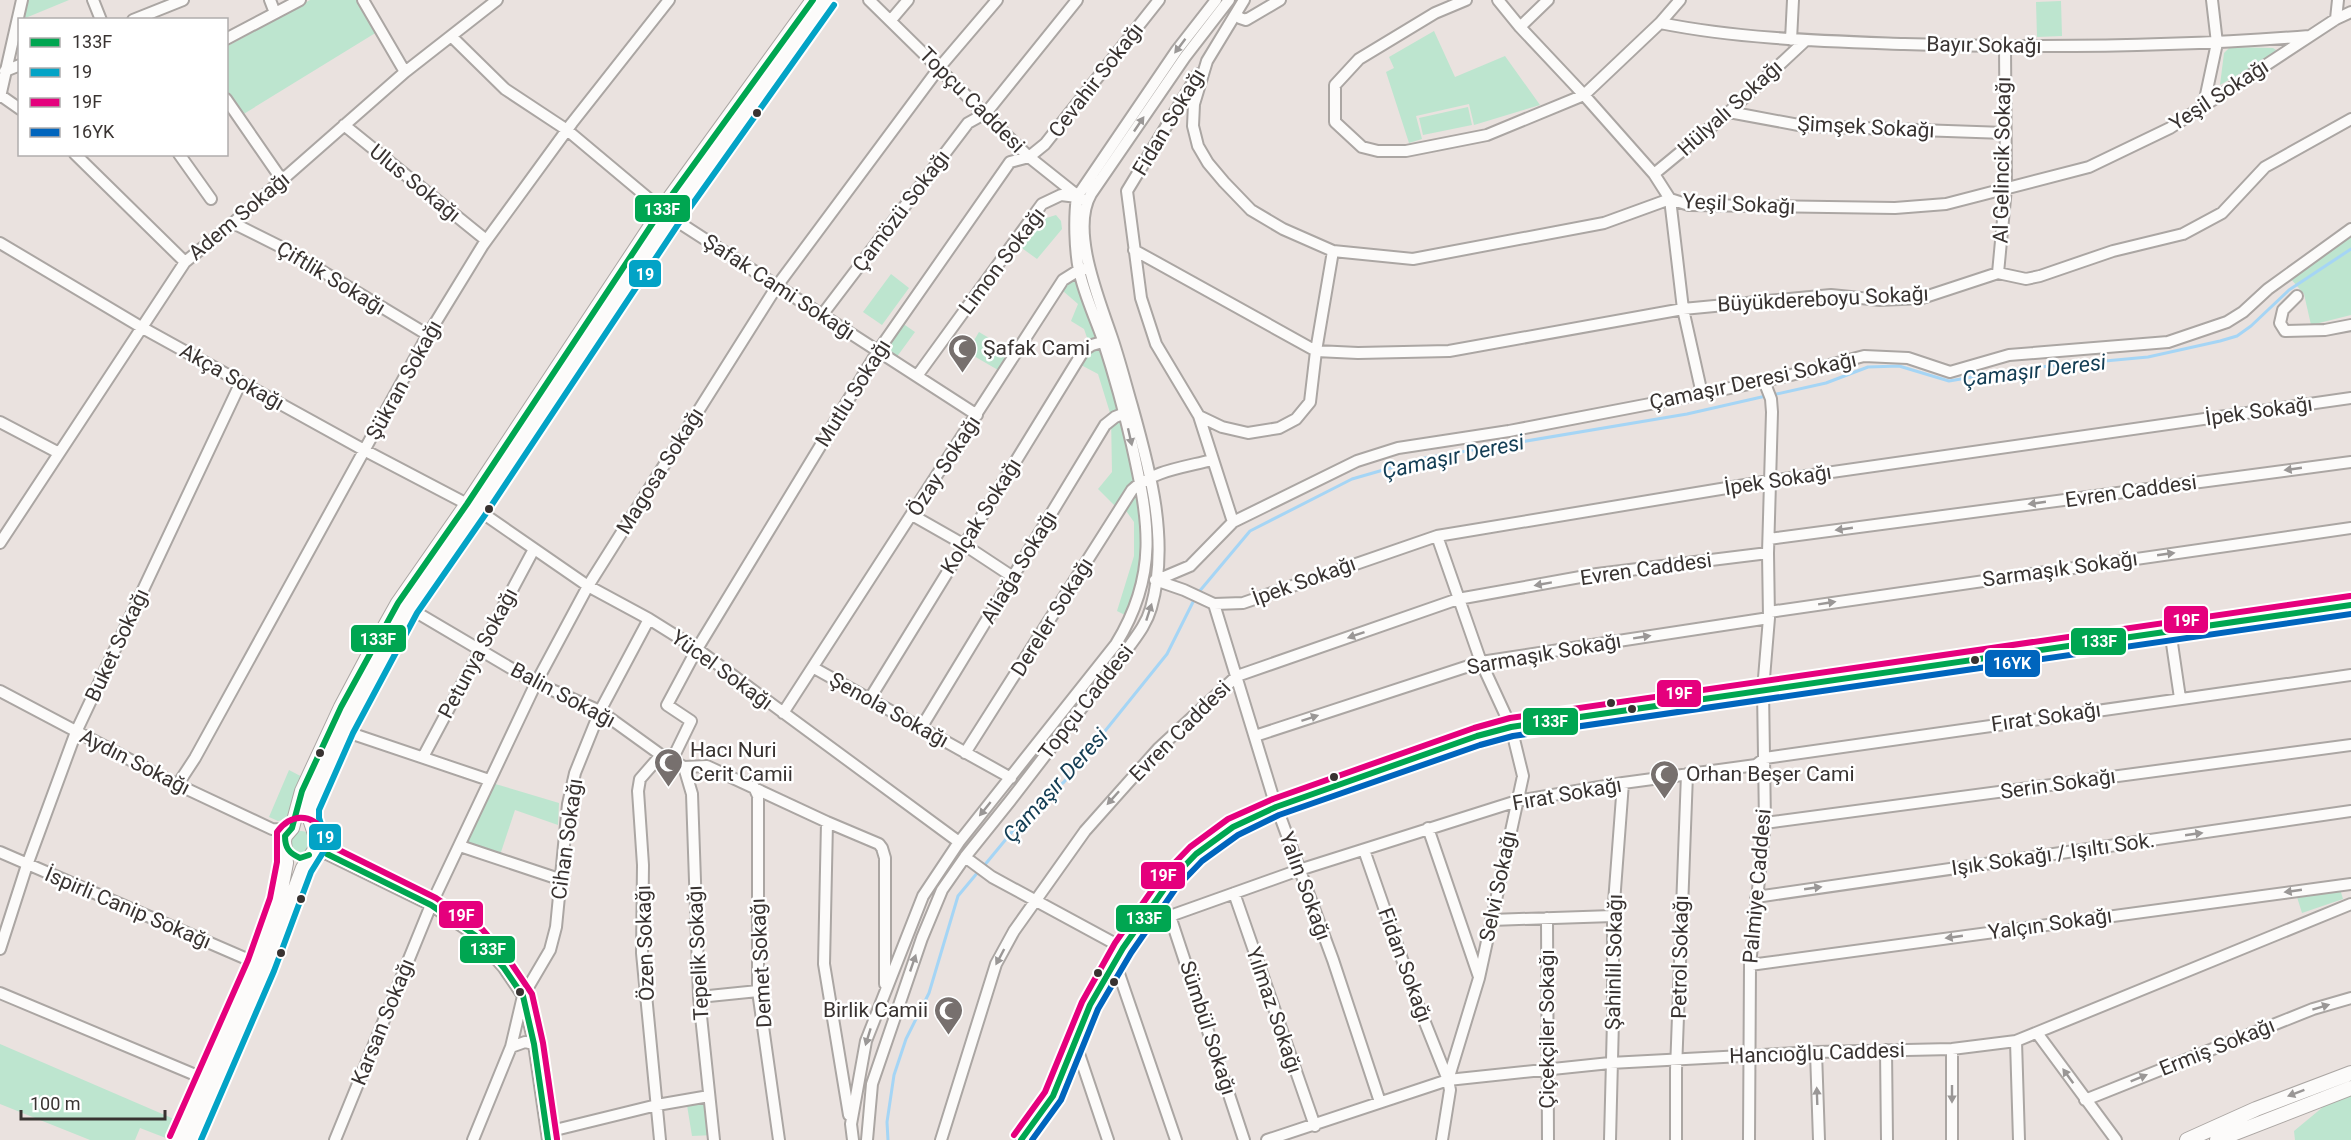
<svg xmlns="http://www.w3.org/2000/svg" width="2351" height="1140" viewBox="0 0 2351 1140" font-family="Roboto,sans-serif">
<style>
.green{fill:#bde5cf}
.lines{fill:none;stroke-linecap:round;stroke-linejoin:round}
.stream{stroke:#a5d5f5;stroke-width:3}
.minor-casing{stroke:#aba6a3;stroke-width:14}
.major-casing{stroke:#aba6a3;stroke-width:16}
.minor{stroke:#fcfbfa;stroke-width:10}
.major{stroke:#fcfbfa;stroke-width:14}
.bus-1-casing{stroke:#fff;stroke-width:10}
.bus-2-casing{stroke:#fff;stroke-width:10}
.bus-3-casing{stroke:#fff;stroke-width:10}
.bus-4-casing{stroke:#fff;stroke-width:10}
.bus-1{stroke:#00a651;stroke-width:6}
.bus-2{stroke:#03a3c6;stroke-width:6}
.bus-3{stroke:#e5007d;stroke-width:6}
.bus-4{stroke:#0065bd;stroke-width:6}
.oneway{fill:#9a9796}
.bus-dot{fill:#393331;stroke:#fff;stroke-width:2}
.labels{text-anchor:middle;stroke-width:5;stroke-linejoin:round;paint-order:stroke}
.street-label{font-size:21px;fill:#393331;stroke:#fff}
.poi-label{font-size:21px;fill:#393331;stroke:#fff;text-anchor:start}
.water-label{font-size:22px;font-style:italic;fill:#133d54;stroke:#fff}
.line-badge{stroke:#fff;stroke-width:2}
.badge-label{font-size:16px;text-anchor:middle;font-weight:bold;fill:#fff}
</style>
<rect width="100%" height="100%" fill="#eae2df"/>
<path class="green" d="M26 0H69L23 19Z
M310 0H358L377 32 242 115 227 93 226 47Z
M2061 1 2062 36 2037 37 2036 2Z
M1434 31 1455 77 1505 56 1540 105 1474 125 1469 104 1416 116 1422 139 1409 143 1386 72 1394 68 1389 57Z
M2230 47 2273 48 2276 50 2274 54 2220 85 2224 53Z
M1468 107 1472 125 1423 135 1419 118Z
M1056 215 1061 221 1062 229 1037 259 1019 246 1040 220Z
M2351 237V315L2311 325 2304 294 2290 278Z
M891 274 909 288 882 325 863 312Z
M1077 275C1099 337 1117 399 1131 464 1135 482 1142 503 1143 522 1143 555 1139 586 1125 615L1117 611 1134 556V522L1119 501 1116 507 1098 489 1112 472 1111 416 1098 374 1081 365 1091 349 1084 329 1071 321 1078 304 1063 291 1066 282Z
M902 323 915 332 896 358 883 349Z
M979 332 1009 350 998 370 967 352Z
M289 770 310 781 289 819 278 821 269 817Z
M492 783 559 803 558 825 515 810 500 855 466 844Z
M290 842a11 11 0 1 1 22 0a11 11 0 1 1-22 0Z
M2340 889 2343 899 2302 913 2297 897Z
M0 1044 181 1122 171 1140 140 1128 135 1140H90L0 1104Z
M2351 1095V1140H2295L2294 1131 2329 1102Z
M709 1096 714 1135 692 1136 686 1099Z"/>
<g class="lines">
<path class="stream" d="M1772 395 1826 383 1868 367 1899 366 1949 381 2019 369 2148 357 2220 341 2237 336 2251 326 2289 290 2351 249
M1198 593 1250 531 1352 479 1425 458 1687 414 1766 396
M983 867 1030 810 1064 782 1167 654 1195 598
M888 1140 887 1122 894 1075 906 1039 929 993 958 896 978 872"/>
<defs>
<path id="minor" d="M93 0 101 20
M270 0 275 13
M363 0 405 72
M869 0 1029 157 1083 200
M1244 0 1207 61 1194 104 1193 126 1198 146 1208 163 1224 182 1251 210 1283 229 1333 251 1413 259 1604 223 1670 199 1689 205 1895 208 1946 204 2089 167 2170 128 2336 19 2351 12
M1466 0 1435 13 1359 59 1335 85V122L1362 147 1378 151H1406L1487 135 1584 95 1520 27 1498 0
M1680 0 1660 23 1584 95 1654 174 1670 199 1683 309 1702 394
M1236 14 1240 18 1246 20 1280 0
M2336 19 2338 0
M133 20 183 0
M891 20 908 0
M1660 23C1740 39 1822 41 1904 44 2039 48 2174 47 2309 36
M1520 27 1548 0
M451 36 505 89 567 130 672 218 977 415
M226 39 300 0
M1791 40 1793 0
M5 71 20 65
M1198 74 1127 191 1141 298 1156 344 1199 416 1233 522
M0 95 20 109
M0 97 22 0
M226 99 282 180
M2204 104 2217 43 2212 0
M1729 112 1804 126 2005 133
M344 125 486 240
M75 154 185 262
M179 154 211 199
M1654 174 1729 112 1805 41
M233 223 287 250 428 335
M0 243 141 327 364 450 467 504
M1134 250 1316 351 1358 353 1449 351 1683 309 1831 295 1880 300 1922 298 1998 273 2026 279 2040 276 2113 251 2183 234 2222 213 2265 167 2351 119
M1998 273 2006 188 2005 46
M2297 296 2283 310 2280 323 2285 331 2325 330 2351 325
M822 315 968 123 986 113 1077 0
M917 376 1042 204 1061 195 1077 197
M1199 416 1222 427 1248 433 1279 428 1296 419 1310 402 1316 351 1333 251
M0 422 59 453
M478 510 588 586 649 619 697 649 959 842
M912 515 963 544 1013 577
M1437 536 1481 662 1511 727 1523 776 1479 978 1448 1080 1450 1090 1442 1140
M1769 539 2351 462
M0 543 185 262 233 223 405 72 497 0
M1155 580 1184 590 1214 604 1243 603 1437 536 1769 481 2351 398
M1157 580 1190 566 1233 522 1357 461 1398 448 1509 431 1702 394 1791 375 1864 356 1908 358 1950 372 2009 355 2168 342 2227 322 2243 312 2268 289 2351 229
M1214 604 1274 800 1333 960 1380 1102
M409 608 536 683 600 711 661 755 684 767 707 766 827 822 879 844 882 848 885 858V984
M1769 612 2351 528
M2170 630 2180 698
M814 668 1011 778
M0 691 172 782 272 829 290 830
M869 700 1084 350 1092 345 1109 340
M783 713 1063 280 1079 270 1085 269
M921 728 1105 425 1115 417 1130 411
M345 729 350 733 489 780
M1255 736 1481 662 1769 618
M965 753 1132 490C1151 471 1186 467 1212 460
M423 757 534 549
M672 760 691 721 667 705 697 649 878 351 1010 162 1029 157 1045 144 1159 0
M684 767 692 794 699 997 714 1140
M178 784 195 758 426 338 483 245 572 123 669 0
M754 787 758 796V991L779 1140
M827 822 824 964 849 1115
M1765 823 2351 745
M1428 828 1479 977
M460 846 559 879
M1364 850 1418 1005 1448 1080
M0 852 256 963
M313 852 327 854 431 905 476 936 504 968 523 996 534 1044 548 1140
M965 857 992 877 1123 948
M1234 893 1315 1126
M1756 897 2351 811
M1144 915 1170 916 1299 870 1517 801 1623 783 1756 765 1765 758 2351 675
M1170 916 1244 1140
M1547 918 1548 1140
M1491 920 1613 916
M0 949 27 865 76 732 241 382
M1115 962 1176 1140
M1750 965 2351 884
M0 993 205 1079
M699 997 758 991
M2037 1033 2116 1140
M2016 1041 2019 1140
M1075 1042 1108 1140
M534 1044 525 1042 511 1047 523 996 550 950 556 927 568 804 575 773 600 711 649 619
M1886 1050 1887 1140
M1816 1052 1819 1140
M2085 1100 2313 1009 2351 998
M547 1132 657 1105 709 1096
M335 1140 431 905 536 683 588 586 777 286 939 68 997 0
M473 1140 511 1047
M660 1140 642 953 643 865 638 791 640 779 661 755
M853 1140 851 1124 866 1041 923 896 959 842 1116 644C1159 574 1149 521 1132 445 1124 410 1114 374 1103 340 1095 317 1084 294 1079 270 1075 250 1074 218 1077 197L1177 50 1216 0
M867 1140 872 1084 922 938 942 890 965 857 1010 801 1131 644C1139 633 1147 622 1151 608 1170 542 1150 470 1132 406 1125 382 1119 358 1111 335 1099 299 1070 230 1091 194L1185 57 1229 0
M941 1140 996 964 1014 931 1085 831 1158 749 1237 676 1458 599 1597 574 1768 553
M1021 1140 1053 1096 1090 1005 1123 948 1169 882 1196 854 1233 827 1276 807 1477 736 1511 727 2351 605
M1267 1140 1448 1080 1610 1063 1816 1052 1952 1049 2016 1041 2351 904
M1610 1140 1613 1020V916L1623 783
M1676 1140V1070L1687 774
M1749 1140 1750 965 1765 823 1763 690 1769 618 1768 553 1772 412 1771 399 1764 381
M1952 1140V1049"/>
<path id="major" d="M178 1140 256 963 279 900 286 863 284 841 285 836 292 828 302 791 341 707 366 660 398 603 467 504 666 203 813 0
M191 1140 266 967 303 868 316 848V837L310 819V808L315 796 345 729 409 608 478 510 672 218 827 0
M2187 1140 2256 1109 2351 1073
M2217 1140 2351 1088"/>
</defs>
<use href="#minor" class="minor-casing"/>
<use href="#major" class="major-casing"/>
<use href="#minor" class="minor"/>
<use href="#major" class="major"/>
<defs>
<path id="bus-1" d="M317 840 327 854 431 905 476 936 504 968 523 996 534 1044 548 1140
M309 855 300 858C289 853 285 848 285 836L292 828 302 791 341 707 398 603 467 504 666 203 813 0
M1021 1140 1053 1096 1090 1005 1123 948 1169 882 1196 854 1233 827 1276 807 1477 736 1511 727 2351 605"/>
<path id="bus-2" d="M201 1140 274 971 311 872 324 851 325 836 319 818V810L353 733 417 613 485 515 679 223 834 5"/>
<path id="bus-3" d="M314 843 331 846 436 898 482 929 511 963 532 994 543 1043 557 1139
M1014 1135 1045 1092 1082 1002 1115 943 1162 876 1190 847 1228 819 1273 799 1474 728 1510 718 2350 596
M170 1136 248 960 270 898 277 862V832C290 814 311 812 324 832"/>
<path id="bus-4" d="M1032 1140 1061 1100 1098 1009 1131 953 1176 888 1202 861 1238 835 1279 815 1480 745 1513 736 2351 614"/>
</defs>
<use href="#bus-1" class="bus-1-casing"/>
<use href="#bus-2" class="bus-2-casing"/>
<use href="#bus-3" class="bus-3-casing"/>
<use href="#bus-4" class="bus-4-casing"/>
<use href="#bus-1" class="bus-1"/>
<use href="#bus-2" class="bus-2"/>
<use href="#bus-3" class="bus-3"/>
<use href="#bus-4" class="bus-4"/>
</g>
<defs><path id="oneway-solid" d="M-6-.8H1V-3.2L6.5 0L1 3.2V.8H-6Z" transform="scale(1.5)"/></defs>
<g class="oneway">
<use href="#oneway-solid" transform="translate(1180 46) rotate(127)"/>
<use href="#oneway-solid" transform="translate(1139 124) rotate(-56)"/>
<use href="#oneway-solid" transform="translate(1130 437) rotate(77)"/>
<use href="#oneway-solid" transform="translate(2293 469) rotate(172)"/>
<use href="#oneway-solid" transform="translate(2037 503) rotate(172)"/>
<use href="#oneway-solid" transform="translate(1844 529) rotate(172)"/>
<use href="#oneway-solid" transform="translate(2166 554) rotate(-8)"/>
<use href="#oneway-solid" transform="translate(1543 584) rotate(170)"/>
<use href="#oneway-solid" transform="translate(1827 603) rotate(-9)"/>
<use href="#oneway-solid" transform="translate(1149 612) rotate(-72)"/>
<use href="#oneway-solid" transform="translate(1356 635) rotate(161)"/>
<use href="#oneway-solid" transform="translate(1642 637) rotate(-9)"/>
<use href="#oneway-solid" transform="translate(1310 718) rotate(-18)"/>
<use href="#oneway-solid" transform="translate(1113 798) rotate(132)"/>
<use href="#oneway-solid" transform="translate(985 809) rotate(129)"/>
<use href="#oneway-solid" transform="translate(2194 834) rotate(-8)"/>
<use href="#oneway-solid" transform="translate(1813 888) rotate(-8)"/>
<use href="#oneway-solid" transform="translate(2293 891) rotate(172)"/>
<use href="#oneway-solid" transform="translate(1954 937) rotate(172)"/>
<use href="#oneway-solid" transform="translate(1000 957) rotate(118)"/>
<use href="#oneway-solid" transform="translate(913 963) rotate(-71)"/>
<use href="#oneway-solid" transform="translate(2321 1007) rotate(-17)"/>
<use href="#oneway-solid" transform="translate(868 1037) rotate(107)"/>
<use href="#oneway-solid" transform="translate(2068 1076) rotate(-126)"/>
<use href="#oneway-solid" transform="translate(2139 1078) rotate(-22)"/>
<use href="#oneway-solid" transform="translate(2296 1093) rotate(159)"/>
<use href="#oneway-solid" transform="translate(1952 1094) rotate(90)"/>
<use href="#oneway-solid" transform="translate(1817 1096) rotate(-92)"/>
</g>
<defs>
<symbol id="mosque-pin" viewBox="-11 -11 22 30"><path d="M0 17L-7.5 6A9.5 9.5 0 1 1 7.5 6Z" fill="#77706e" stroke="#fff"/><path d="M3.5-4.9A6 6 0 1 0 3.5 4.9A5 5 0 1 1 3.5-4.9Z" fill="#fff"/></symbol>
</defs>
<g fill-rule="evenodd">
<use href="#mosque-pin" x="946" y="332" width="33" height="45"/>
<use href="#mosque-pin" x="652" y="746" width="33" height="45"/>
<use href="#mosque-pin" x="1648" y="758" width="33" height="45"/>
<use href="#mosque-pin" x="932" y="994" width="33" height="45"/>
</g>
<g class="bus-dot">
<circle cx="757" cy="113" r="5"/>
<circle cx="489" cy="509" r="5"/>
<circle cx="1975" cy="660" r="5"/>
<circle cx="1611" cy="703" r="5"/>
<circle cx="1632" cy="709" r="5"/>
<circle cx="320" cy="753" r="5"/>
<circle cx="1334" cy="777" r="5"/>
<circle cx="301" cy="899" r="5"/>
<circle cx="281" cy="953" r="5"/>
<circle cx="1098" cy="973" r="5"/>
<circle cx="1114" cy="982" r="5"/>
<circle cx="520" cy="992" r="5"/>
</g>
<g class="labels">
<g class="street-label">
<text transform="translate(1984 45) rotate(1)" y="7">Bayır Sokağı</text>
<text transform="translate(1096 80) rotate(-52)" y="7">Cevahir Sokağı</text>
<text transform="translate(2219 95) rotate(-33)" y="7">Yeşil Sokağı</text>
<text transform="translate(972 100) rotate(45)" y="7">Topçu Caddesi</text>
<text transform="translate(1730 108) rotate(-42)" y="7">Hülyalı Sokağı</text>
<text transform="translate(1169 122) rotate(-59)" y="7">Fidan Sokağı</text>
<text transform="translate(1866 127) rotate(3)" y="7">Şimşek Sokağı</text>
<text transform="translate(2002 160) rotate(-89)" y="7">Al Gelincik Sokağı</text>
<text transform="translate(415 183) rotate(39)" y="7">Ulus Sokağı</text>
<text transform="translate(1739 204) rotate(3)" y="7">Yeşil Sokağı</text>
<text transform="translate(901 211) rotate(-53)" y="7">Çamözü Sokağı</text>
<text transform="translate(239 216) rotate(-40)" y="7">Adem Sokağı</text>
<text transform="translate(1002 261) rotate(-53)" y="7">Limon Sokağı</text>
<text transform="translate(331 278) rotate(31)" y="7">Çiftlik Sokağı</text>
<text transform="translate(779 287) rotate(33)" y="7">Şafak Cami Sokağı</text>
<text transform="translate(1823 299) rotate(-3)" y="7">Büyükdereboyu Sokağı</text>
<text transform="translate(232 377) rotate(29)" y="7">Akça Sokağı</text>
<text transform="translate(404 380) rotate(-61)" y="7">Şükran Sokağı</text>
<text transform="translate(1753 381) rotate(-12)" y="7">Çamaşır Deresi Sokağı</text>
<text transform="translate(853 393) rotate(-58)" y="7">Mutlu Sokağı</text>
<text transform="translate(2259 411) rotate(-8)" y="7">İpek Sokağı</text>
<text transform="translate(944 466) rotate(-57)" y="7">Özay Sokağı</text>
<text transform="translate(660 471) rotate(-58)" y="7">Magosa Sokağı</text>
<text transform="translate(1778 480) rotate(-9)" y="7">İpek Sokağı</text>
<text transform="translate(2131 491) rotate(-8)" y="7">Evren Caddesi</text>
<text transform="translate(981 516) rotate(-58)" y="7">Kolçak Sokağı</text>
<text transform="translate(1019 567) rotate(-59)" y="7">Aliağa Sokağı</text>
<text transform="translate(1646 569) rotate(-8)" y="7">Evren Caddesi</text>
<text transform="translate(2060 569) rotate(-8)" y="7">Sarmaşık Sokağı</text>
<text transform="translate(1304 581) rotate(-20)" y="7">İpek Sokağı</text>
<text transform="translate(1052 617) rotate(-58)" y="7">Dereler Sokağı</text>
<text transform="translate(117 645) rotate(-65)" y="7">Buket Sokağı</text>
<text transform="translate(478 653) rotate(-62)" y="7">Petunya Sokağı</text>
<text transform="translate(1544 654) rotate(-10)" y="7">Sarmaşık Sokağı</text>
<text transform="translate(722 670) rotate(36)" y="7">Yücel Sokağı</text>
<text transform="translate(563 695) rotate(28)" y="7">Balin Sokağı</text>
<text transform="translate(1086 702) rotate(-52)" y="7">Topçu Caddesi</text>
<text transform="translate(889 710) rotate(29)" y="7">Şenola Sokağı</text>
<text transform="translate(2046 717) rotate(-8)" y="7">Fırat Sokağı</text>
<text transform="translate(1180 731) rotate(-45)" y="7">Evren Caddesi</text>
<text transform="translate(135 762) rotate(27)" y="7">Aydın Sokağı</text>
<text transform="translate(2058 784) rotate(-8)" y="7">Serin Sokağı</text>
<text transform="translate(1567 794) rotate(-10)" y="7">Fırat Sokağı</text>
<text transform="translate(567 839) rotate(-82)" y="7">Cihan Sokağı</text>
<text transform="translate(2053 854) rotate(-8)" y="7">Işık Sokağı / Işıltı Sok.</text>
<text transform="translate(1305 886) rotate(70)" y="7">Yalın Sokağı</text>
<text transform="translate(1498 886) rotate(-78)" y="7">Selvi Sokağı</text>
<text transform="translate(1757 886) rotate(-85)" y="7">Palmiye Caddesi</text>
<text transform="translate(128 908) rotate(23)" y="7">İspirli Canip Sokağı</text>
<text transform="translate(2050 924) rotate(-8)" y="7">Yalçın Sokağı</text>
<text transform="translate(645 943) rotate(-92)" y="7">Özen Sokağı</text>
<text transform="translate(698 953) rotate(-93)" y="7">Tepelik Sokağı</text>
<text transform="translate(1680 957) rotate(-89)" y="7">Petrol Sokağı</text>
<text transform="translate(1614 962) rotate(-89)" y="7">Şahinlil Sokağı</text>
<text transform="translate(761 963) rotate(-93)" y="7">Demet Sokağı</text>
<text transform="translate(1405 965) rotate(70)" y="7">Fidan Sokağı</text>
<text transform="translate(1274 1010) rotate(71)" y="7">Yılmaz Sokağı</text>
<text transform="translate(383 1022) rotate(-68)" y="7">Karsan Sokağı</text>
<text transform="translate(1208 1028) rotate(72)" y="7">Sümbül Sokağı</text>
<text transform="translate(1547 1029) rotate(-90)" y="7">Çiçekçiler Sokağı</text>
<text transform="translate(2217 1047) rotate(-22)" y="7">Ermiş Sokağı</text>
<text transform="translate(1817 1053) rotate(-2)" y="7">Hancıoğlu Caddesi</text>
</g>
<g class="poi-label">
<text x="983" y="355">Şafak Cami</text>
<text x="690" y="757">Hacı Nuri<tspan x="690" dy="24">Cerit Camii</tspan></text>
<text x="1686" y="781">Orhan Beşer Cami</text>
<text x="928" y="1017" text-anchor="end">Birlik Camii</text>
</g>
<g class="water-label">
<text transform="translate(2034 370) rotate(-7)" y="8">Çamaşır Deresi</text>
<text transform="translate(1453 456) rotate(-12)" y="8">Çamaşır Deresi</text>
<text transform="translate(1055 785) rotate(-48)" y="8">Çamaşır Deresi</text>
</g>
</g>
<g class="line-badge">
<rect x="634" y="194" width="57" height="29" rx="6" fill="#00a651"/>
<rect x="628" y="259" width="34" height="29" rx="6" fill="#03a3c6"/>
<rect x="2163" y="605" width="46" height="29" rx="6" fill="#e5007d"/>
<rect x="350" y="624" width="57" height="29" rx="6" fill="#00a651"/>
<rect x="2070" y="627" width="57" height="29" rx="6" fill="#00a651"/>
<rect x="1984" y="649" width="57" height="29" rx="6" fill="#0065bd"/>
<rect x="1656" y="679" width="46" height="29" rx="6" fill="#e5007d"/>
<rect x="1522" y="707" width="57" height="29" rx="6" fill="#00a651"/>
<rect x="308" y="823" width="34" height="28" rx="6" fill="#03a3c6"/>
<rect x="1140" y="861" width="46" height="29" rx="6" fill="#e5007d"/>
<rect x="438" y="900" width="46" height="29" rx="6" fill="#e5007d"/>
<rect x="1115" y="904" width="57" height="29" rx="6" fill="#00a651"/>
<rect x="459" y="935" width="57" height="29" rx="6" fill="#00a651"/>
</g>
<g class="badge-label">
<text x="662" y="215">133F</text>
<text x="645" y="280">19</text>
<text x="2186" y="626">19F</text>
<text x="378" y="645">133F</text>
<text x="2099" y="647">133F</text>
<text x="2012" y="669">16YK</text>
<text x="1679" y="699">19F</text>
<text x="1550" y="727">133F</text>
<text x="325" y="843">19</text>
<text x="1163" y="881">19F</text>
<text x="461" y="921">19F</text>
<text x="1144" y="924">133F</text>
<text x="488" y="955">133F</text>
</g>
<rect x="18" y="18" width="210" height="138" fill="#ffffff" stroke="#b0adad" stroke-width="1.5"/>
<rect x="30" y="38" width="30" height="9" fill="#00a651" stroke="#b0adad" stroke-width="1.5"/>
<text x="72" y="48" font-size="18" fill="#393331">133F</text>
<rect x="30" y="68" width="30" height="9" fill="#03a3c6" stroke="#b0adad" stroke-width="1.5"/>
<text x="72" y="78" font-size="18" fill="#393331">19</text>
<rect x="30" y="98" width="30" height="9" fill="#e5007d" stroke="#b0adad" stroke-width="1.5"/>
<text x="72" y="108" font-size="18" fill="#393331">19F</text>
<rect x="30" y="128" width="30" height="9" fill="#0065bd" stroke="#b0adad" stroke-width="1.5"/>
<text x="72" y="138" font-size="18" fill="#393331">16YK</text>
<path d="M21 1110v9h144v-9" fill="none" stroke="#393331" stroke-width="3"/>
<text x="30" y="1110" font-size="18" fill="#393331" stroke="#ffffff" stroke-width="4.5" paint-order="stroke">100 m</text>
</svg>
